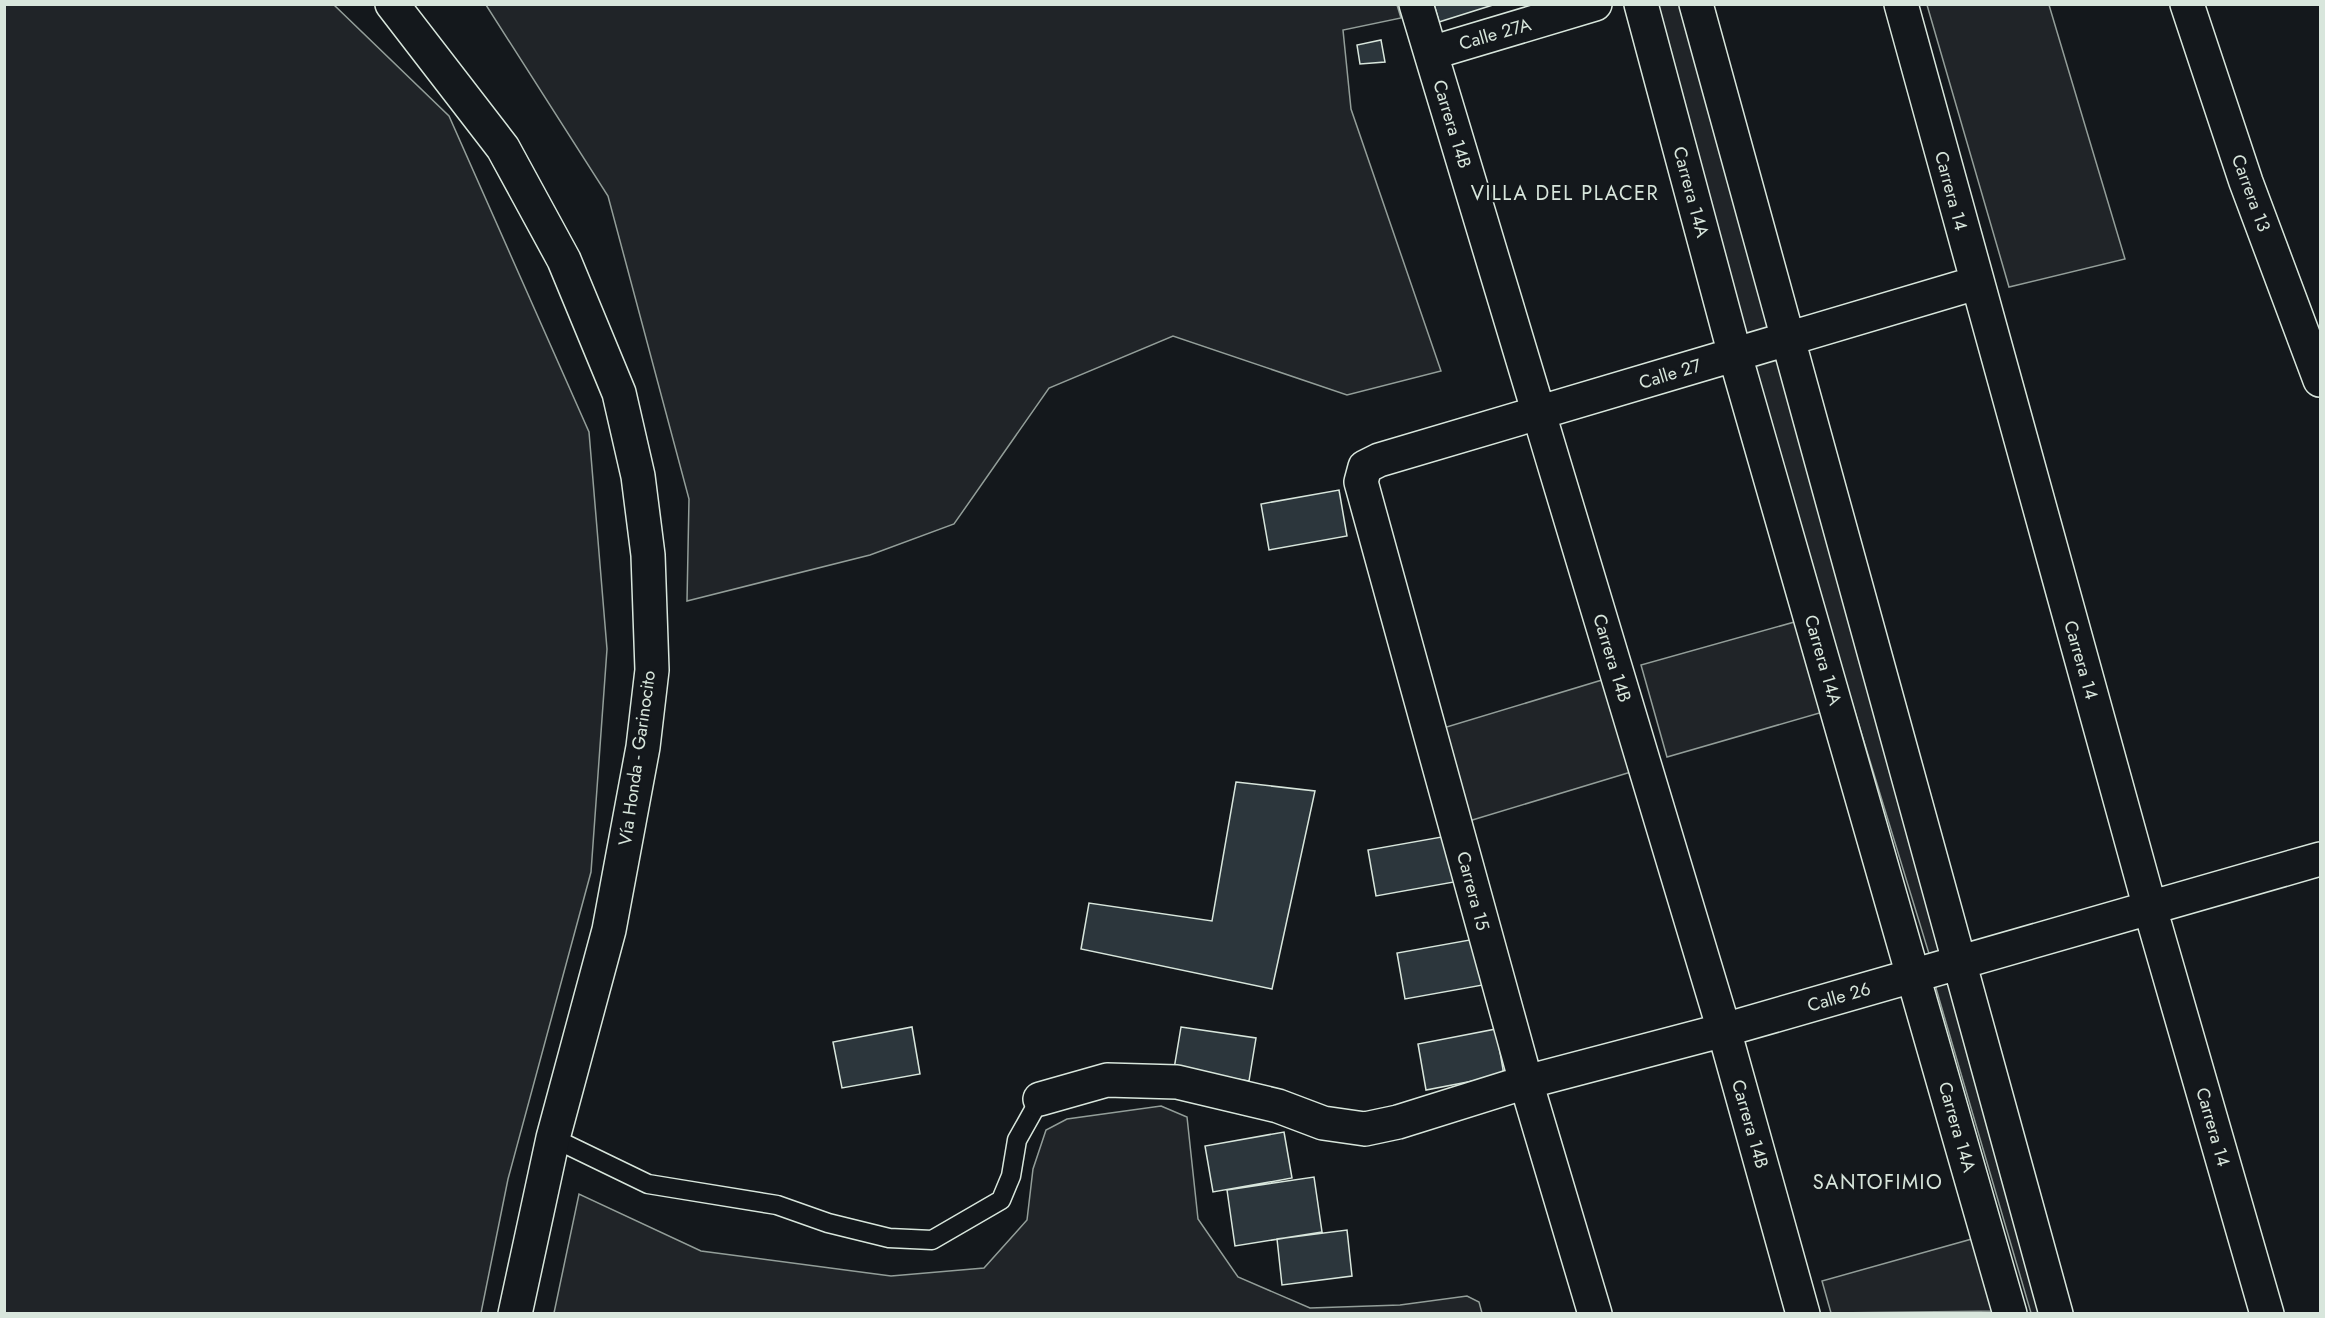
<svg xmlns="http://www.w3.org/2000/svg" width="2325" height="1318" viewBox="0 0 2325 1318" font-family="Jost,sans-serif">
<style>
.green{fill:#202428;stroke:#939e99;stroke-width:1.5}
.building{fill:#2c363c;stroke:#d8e6dc;stroke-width:1.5}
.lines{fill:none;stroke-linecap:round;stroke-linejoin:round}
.lane-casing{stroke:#d8e6dc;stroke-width:21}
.street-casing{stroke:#d8e6dc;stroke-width:36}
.highway-casing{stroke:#d8e6dc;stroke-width:36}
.lane{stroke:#14181c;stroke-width:18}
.street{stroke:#14181c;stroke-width:33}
.highway{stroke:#14181c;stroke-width:33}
.labels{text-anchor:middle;stroke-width:4.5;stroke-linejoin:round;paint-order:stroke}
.street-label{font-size:18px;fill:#d8e6dc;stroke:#14181c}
.neighbourhood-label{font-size:20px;letter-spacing:1.5px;fill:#d8e6dc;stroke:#14181c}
</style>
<rect width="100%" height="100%" fill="#14181c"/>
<path class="green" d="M4 5H334L449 116 589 432 607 649 591 872 508 1179 481 1313H5Z
M486 5H1397L1401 18 1343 30 1351 109 1441 371 1347 395 1173 336 1049 388 954 524 870 555 687 601 689 499 608 196Z
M1652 5H1688L1780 330 1740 342Z
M1927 5H2049L2125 259 2009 287Z
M1783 356 1952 954 1930 957 1748 363Z
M1798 621 1823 712 1667 757 1641 665Z
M1602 680 1631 772 1469 821 1440 729Z
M1959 970 2061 1313H2031L1933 978Z
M1161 1106 1187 1117 1198 1219 1238 1277 1310 1308 1400 1305 1467 1296 1479 1302 1482 1313H554L579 1194 701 1251 891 1276 984 1268 1027 1220 1033 1169 1046 1130 1067 1119Z
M1979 1237 1999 1311 1831 1313 1822 1281Z"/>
<path class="building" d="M1434 4H1496L1439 22Z
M1381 40 1385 62 1360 64 1357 45Z
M1339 490 1347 536 1269 550 1261 504Z
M1236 782 1315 791 1272 989 1081 949 1089 903 1212 921Z
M1447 836 1454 882 1376 896 1368 850Z
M1475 939 1483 985 1405 999 1397 953Z
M912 1027 920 1074 842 1088 833 1042Z
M1181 1027 1256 1038 1249 1081 1174 1069Z
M1496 1029 1504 1075 1426 1090 1418 1044Z
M1284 1132 1292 1178 1213 1192 1205 1146Z
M1314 1177 1322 1232 1235 1246 1227 1190Z
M1347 1230 1352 1276 1282 1285 1277 1239Z"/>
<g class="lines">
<defs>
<path id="lane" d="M553 1138 648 1184 777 1205 828 1223 889 1238 932 1240 1001 1200 1011 1176 1017 1140 1040 1099"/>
<path id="street" d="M1416 4 1724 1030 1803 1314
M1641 4 1735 355 2010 1314
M1696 4C1820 440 1933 878 2056 1314
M1901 4 2150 908 2267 1314
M2187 4 2246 182 2320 380
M1431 53 1595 4
M1040 1099 1107 1080 1177 1082 1278 1106 1323 1123 1365 1129 1398 1122 1526 1082 1724 1030 2320 859
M1595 1314 1526 1082 1361 482 1365 467 1379 460 1976 283"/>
<path id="highway" d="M392 4 503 148 564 260 619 393 638 476 648 555 652 670 643 747 609 930 553 1138 515 1314"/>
</defs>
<use href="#lane" class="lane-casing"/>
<use href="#street" class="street-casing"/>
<use href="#highway" class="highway-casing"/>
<use href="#lane" class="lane"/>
<use href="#street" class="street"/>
<use href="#highway" class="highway"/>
</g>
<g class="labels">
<g class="street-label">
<text transform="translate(1495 34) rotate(-16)" y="6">Calle 27A</text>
<text transform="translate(1452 124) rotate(73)" y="6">Carrera 14B</text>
<text transform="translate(1951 191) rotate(75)" y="6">Carrera 14</text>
<text transform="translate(1691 192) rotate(75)" y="6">Carrera 14A</text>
<text transform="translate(2251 193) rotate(70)" y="6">Carrera 13</text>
<text transform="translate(1670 374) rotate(-17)" y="6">Calle 27</text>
<text transform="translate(1612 658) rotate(73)" y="6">Carrera 14B</text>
<text transform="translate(1823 660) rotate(74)" y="6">Carrera 14A</text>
<text transform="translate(2081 660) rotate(74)" y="6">Carrera 14</text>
<text transform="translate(637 758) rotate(-82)" y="6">Vía Honda - Garinocito</text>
<text transform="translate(1473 891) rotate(75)" y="6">Carrera 15</text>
<text transform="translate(1839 997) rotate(-16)" y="6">Calle 26</text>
<text transform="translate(1750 1124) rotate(74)" y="6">Carrera 14B</text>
<text transform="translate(1957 1127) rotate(74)" y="6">Carrera 14A</text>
<text transform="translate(2213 1127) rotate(74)" y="6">Carrera 14</text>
</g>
<g class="neighbourhood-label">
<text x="1565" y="200">VILLA DEL PLACER</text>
<text x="1878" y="1189">SANTOFIMIO</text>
</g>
</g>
<rect width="2325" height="1318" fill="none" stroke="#d8e6dc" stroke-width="12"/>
</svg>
